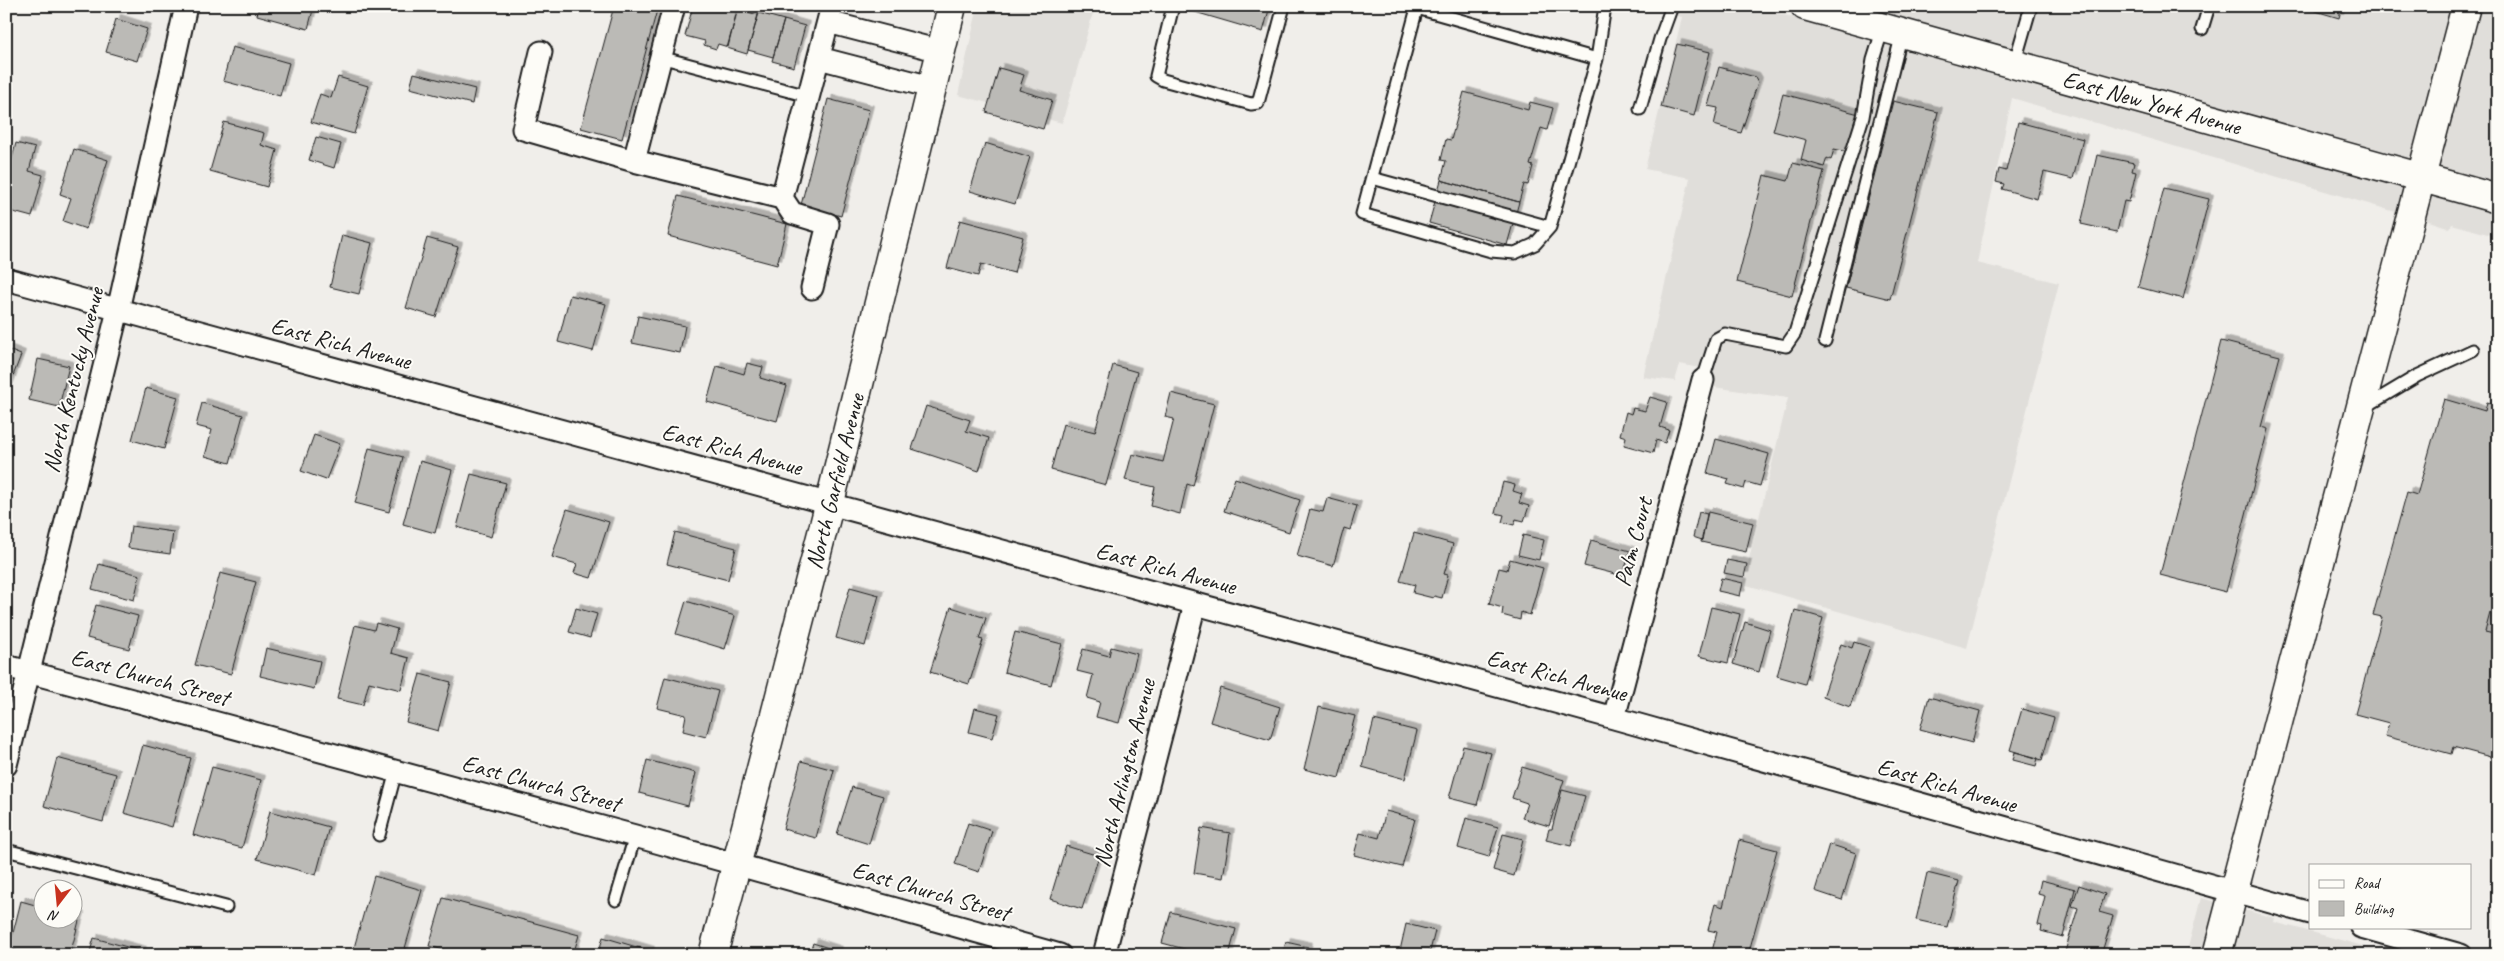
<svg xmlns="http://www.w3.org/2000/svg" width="2504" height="961" viewBox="0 0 2504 961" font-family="Caveat,sans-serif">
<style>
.built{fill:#e0deda}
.building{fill:#bbbab6;stroke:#1c1c1c;filter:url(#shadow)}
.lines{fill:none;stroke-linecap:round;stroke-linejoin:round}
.service-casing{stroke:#1c1c1c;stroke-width:15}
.minor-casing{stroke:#1c1c1c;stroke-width:25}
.tertiary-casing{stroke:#1c1c1c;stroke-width:31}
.secondary-casing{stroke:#1c1c1c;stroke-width:31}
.primary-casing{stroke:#1c1c1c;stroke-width:31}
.service{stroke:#fdfcf7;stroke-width:11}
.minor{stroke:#fdfcf7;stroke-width:21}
.tertiary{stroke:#fdfcf7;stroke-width:28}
.secondary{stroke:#fdfcf7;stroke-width:28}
.primary{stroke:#fdfcf7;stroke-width:28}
.labels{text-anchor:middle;stroke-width:4;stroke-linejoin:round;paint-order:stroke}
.street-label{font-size:24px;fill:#1c1c1c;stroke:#fdfcf7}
</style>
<defs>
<filter id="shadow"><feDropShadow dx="4.5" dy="-4.5" stdDeviation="0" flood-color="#0004"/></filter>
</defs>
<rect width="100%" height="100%" fill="#f0eeea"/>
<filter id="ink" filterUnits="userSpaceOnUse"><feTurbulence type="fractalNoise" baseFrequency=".02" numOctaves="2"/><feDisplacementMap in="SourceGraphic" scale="10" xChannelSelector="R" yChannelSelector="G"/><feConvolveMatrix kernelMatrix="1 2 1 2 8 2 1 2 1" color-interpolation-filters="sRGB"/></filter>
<g filter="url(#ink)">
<path class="built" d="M978 6H1095L1062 123 958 95Z
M1644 6H1752L2405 189 2399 213 2012 98 1977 263 2059 283 1967 648 1743 584 1788 398 1700 385 1704 369 1680 364 1675 381 1643 377 1690 178 1645 169 1682 17Z
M1857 6H2453L2413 161Z
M2479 6H2498V184L2436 168Z
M2429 195 2498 213V237L2452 224 2450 228 2423 219Z
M2201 898 2217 902 2204 955H2186Z
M2240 909 2275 918 2274 922 2396 955H2229Z"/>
<path class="building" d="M259 6H314L308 29 257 15Z
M614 6H641L657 10 622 139 581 128Z
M693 6H738L728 47 718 44 716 49 704 45 705 41 685 36Z
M1189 6H1247L1258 9 1259 6H1270L1263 32 1188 10Z
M2299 6H2342L2339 18Z
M738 9 758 15 747 54 727 48Z
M759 13 784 20 773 57 748 50Z
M116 19 147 29 137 61 106 52Z
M784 20 805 26 794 67 772 61Z
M1677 44 1710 52 1694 116 1661 107Z
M232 47 289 63 280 96 223 81Z
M1719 67 1755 77 1758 82 1741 133 1714 125 1718 108 1708 106Z
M999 68 1024 75 1019 90 1052 100 1043 129 986 112Z
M414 73 475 89 472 104 410 88Z
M338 77 368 86 354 134 311 122 320 94 331 98Z
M1464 92 1528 110 1530 102 1553 108 1547 130 1541 128 1530 165 1533 166 1528 185 1524 184 1519 202 1441 180 1446 161 1441 160 1446 139 1451 140Z
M1783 94 1859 114 1848 152 1834 149 1831 160 1827 158 1824 167 1801 160 1806 140 1773 131Z
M828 99 869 110 841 216 801 205Z
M1893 101 1938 112 1890 299 1846 288Z
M224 122 264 133 261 145 277 150 267 187 210 171Z
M2018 122 2083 139 2073 179 2044 172 2037 199 2002 189 2004 184 1996 182 1999 169 2006 171Z
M316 137 341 144 334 168 309 160Z
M16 143 35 148 29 171 43 175 32 217 6 210V181Z
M985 143 1030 157 1015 204 970 191Z
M74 149 108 160 86 229 63 221 71 198 60 194Z
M2097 155 2134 163 2132 171 2136 172 2129 202 2124 201 2117 232 2081 224Z
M1793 163 1824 171 1792 296 1737 282 1764 175 1788 181Z
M1441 180 1519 202 1507 245 1429 223Z
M2164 188 2209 199 2183 299 2138 287Z
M678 196 787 224 777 265 668 236Z
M960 220 1023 237 1014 273 981 264 978 276 947 268Z
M342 235 372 243 359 294 330 287Z
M427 238 458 247 436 317 406 308Z
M570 295 606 304 593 351 558 342Z
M638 316 685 326 680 353 632 343Z
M2221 341 2280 356 2261 427 2268 429 2226 592 2160 575Z
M6 349 21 355 8 389 6 388Z
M38 359 69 366 59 407 29 400Z
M747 363 763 367 760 378 787 386 777 421 707 402 717 366 744 374Z
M1113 365 1137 372 1106 485 1051 470 1063 424 1095 432Z
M146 388 178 397 164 449 132 440Z
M1171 393 1214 404 1193 486 1187 484 1180 514 1151 506 1155 487 1125 480 1132 454 1163 462 1174 419 1165 417Z
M1650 397 1667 402 1660 427 1669 430 1665 443 1656 440 1653 453 1624 445 1626 437 1620 435 1626 412 1631 414 1633 408 1645 411Z
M2444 399 2485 411 2487 402 2498 405V607L2490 613 2485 632 2498 635V759L2453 747 2451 754 2385 736 2389 723 2355 714 2382 617 2373 615 2407 492 2417 495Z
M202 403 243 415 230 463 205 456 212 430 196 426Z
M926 406 970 420 966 431 989 438 979 471 912 449Z
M314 435 340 444 326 480 301 471Z
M1716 439 1769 454 1760 486 1746 482 1744 489 1727 484 1729 479 1707 473Z
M369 448 403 457 389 512 355 503Z
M420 461 452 470 435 533 403 524Z
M471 474 506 483 491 537 457 527Z
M1235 478 1300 500 1289 532 1224 511Z
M1503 482 1515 485 1513 491 1522 494 1519 503 1529 506 1524 521 1516 519 1514 525 1502 522 1504 515 1495 513Z
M1327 498 1357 506 1350 530 1344 528 1333 566 1297 556 1310 509 1323 512Z
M567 509 609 522 591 578 574 573 577 564 552 557Z
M1699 512 1707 514 1702 540 1693 537Z
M1708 512 1753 523 1746 552 1701 542Z
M131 526 173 532 170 554 128 548Z
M675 532 736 548 728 580 667 564Z
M1414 533 1453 544 1444 574 1448 575 1442 598 1434 596 1433 598 1413 593 1415 585 1400 581Z
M1523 535 1544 540 1539 560 1518 555Z
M1591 540 1630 551 1623 576 1584 566Z
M1510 559 1543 568 1530 615 1521 612 1520 620 1502 615 1503 608 1489 604 1499 568 1507 570Z
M1727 560 1747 564 1744 577 1724 573Z
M99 564 140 575 134 600 92 589Z
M220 573 256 582 231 674 195 665Z
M1721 578 1743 583 1740 596 1718 591Z
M850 587 879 595 865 646 836 638Z
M686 601 735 616 725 649 676 634Z
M96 605 138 616 129 649 87 638Z
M951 607 986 618 979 639 983 640 969 684 930 672Z
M1711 607 1740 614 1728 663 1699 656Z
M576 608 597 614 590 638 569 632Z
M1795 610 1823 618 1805 684 1777 676Z
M1745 622 1770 630 1759 672 1733 664Z
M376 623 397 629 391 653 409 658 401 690 369 682 363 705 337 699 355 625 374 630Z
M1015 632 1062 644 1051 685 1004 672Z
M1854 642 1870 647 1850 707 1823 697 1841 644 1852 648Z
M1111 647 1137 654 1119 723 1096 717 1100 702 1087 698 1093 675 1077 671 1083 649 1109 656Z
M266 648 320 661 314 689 260 676Z
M420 674 451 682 438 731 406 722Z
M665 677 718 691 706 737 683 731 686 715 657 708Z
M1220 688 1280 707 1270 740 1210 722Z
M1929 697 1980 711 1972 743 1920 729Z
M1319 707 1355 716 1339 778 1304 769Z
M975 708 999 714 992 738 969 732Z
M2022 709 2054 718 2042 760 2010 750Z
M1374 720 1417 731 1405 779 1362 767Z
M143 745 191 758 172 827 124 813Z
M1463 746 1491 753 1477 805 1449 798Z
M2015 752 2038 758 2036 766 2013 760Z
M57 758 116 774 103 822 44 806Z
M647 760 696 773 688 806 639 793Z
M801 761 834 770 816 838 783 829Z
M212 767 261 780 242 848 193 835Z
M1522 767 1564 780 1549 826 1522 818 1527 803 1512 798Z
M852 787 883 796 869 844 837 834Z
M1562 790 1585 796 1571 846 1546 840 1549 829H1552Z
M270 811 329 827 316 875 257 859Z
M1386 811 1415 819 1402 867 1354 855 1360 833 1379 838Z
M1466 818 1498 827 1489 857 1458 848Z
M968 823 992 831 979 872 955 864Z
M1201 828 1230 833 1223 878 1194 873Z
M1503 834 1523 839 1514 876 1493 870Z
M1739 840 1777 850 1748 955 1737 952V955H1711L1717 932 1708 930 1715 904 1723 907Z
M1829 844 1856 853 1842 900 1815 891Z
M1066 846 1099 856 1082 909 1050 899Z
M1927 873 1959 881 1947 927 1916 920Z
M374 876 422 890 403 955H352Z
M2041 880 2075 889 2063 937 2041 931 2042 926 2038 925 2045 896 2038 894Z
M2079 885 2105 894 2099 912 2113 916 2101 955H2064L2078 908 2072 906Z
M443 898 579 935 573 955H462L429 946Z
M21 901 42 907V918H72V915L80 917 70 955H30L9 949Z
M1171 912 1236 929 1229 955H1207L1162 943Z
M1406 924 1435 931 1429 955H1399Z
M603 937 650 951 649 955H598Z
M94 938 142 951 141 955H89Z
M1286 942 1308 947 1306 955H1282Z
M813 943 838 951 837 955H809Z"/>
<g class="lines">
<defs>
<path id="service" d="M1173 6 1156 76 1163 80 1251 104 1258 103 1284 6
M2202 29 2209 6
M660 57 808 96
M1597 59 1417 8 1362 214 1491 251 1515 253 1535 244 1550 227 1597 59 1605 6
M2014 65 2031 6
M1640 109 1660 39 1672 6
M1372 178 1550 227
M1825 341 1902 33
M1703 380 1716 339 1725 334 1786 346 1795 333 1863 117 1873 60 1883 28
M2365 407 2417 376 2473 350
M379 835 396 771
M6 850 226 907
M616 900 635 836"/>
<path id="minor" d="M674 6 634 161 782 198
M828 22 940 51
M541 52 523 129 634 161
M819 58 931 87
M782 198 832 6
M782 198 792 213 828 224 812 288
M6 279 1614 718 2310 913
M6 666 635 836 1060 955
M1614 718 1703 380
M6 765 118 310 186 6
M2361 927 2461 955
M1104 955 1195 604"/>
<g id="tertiary">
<path id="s1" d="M713 955 830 502 952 6"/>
</g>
<path id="secondary" d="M2217 955 2466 6"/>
<g id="primary">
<path id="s2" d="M1805 6 2498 199"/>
</g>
</defs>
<use href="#service" class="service-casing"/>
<use href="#minor" class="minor-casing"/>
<use href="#tertiary" class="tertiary-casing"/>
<use href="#secondary" class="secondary-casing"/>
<use href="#primary" class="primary-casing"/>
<use href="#service" class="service"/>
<use href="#minor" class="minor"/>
<use href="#tertiary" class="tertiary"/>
<use href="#secondary" class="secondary"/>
<use href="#primary" class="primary"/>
</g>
</g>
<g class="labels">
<g class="street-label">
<text dy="8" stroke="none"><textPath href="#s2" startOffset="360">East New York Avenue</textPath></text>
<text transform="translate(341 343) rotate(15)" y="8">East Rich Avenue</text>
<text transform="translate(73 380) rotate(-76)" y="8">North Kentucky Avenue</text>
<text transform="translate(732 449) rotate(15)" y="8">East Rich Avenue</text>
<text dy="8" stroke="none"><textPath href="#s1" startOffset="489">North Garfield Avenue</textPath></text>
<text transform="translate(1633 542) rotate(-75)" y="8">Palm Court</text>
<text transform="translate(1166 568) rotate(15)" y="8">East Rich Avenue</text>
<text transform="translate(1557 675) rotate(15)" y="8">East Rich Avenue</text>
<text transform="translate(150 677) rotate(15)" y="8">East Church Street</text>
<text transform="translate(1124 773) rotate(-76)" y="8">North Arlington Avenue</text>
<text transform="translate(541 783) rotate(15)" y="8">East Church Street</text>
<text transform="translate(1947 785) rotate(16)" y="8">East Rich Avenue</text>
<text transform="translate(931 891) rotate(16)" y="8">East Church Street</text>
</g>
</g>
<rect width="2504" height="961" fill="none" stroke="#fdfcf7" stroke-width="25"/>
<rect x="12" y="12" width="2479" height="936" fill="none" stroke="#1c1c1c" stroke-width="2" filter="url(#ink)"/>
<rect x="2309" y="864" width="162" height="65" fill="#fdfcf7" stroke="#a3a29f"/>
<rect x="2319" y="880" width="25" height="8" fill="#fdfcf7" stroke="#a3a29f"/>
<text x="2354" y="888" font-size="15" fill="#1c1c1c">Road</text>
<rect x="2319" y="901" width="25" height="15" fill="#bbbab6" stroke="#a3a29f"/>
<text x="2354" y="914" font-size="15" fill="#1c1c1c">Building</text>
<g transform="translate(58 904) rotate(196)"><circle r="24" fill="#fdfcf7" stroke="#a3a29f"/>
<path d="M0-4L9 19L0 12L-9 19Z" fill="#c8321e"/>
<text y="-8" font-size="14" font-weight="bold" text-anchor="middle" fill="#1c1c1c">N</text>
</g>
</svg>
